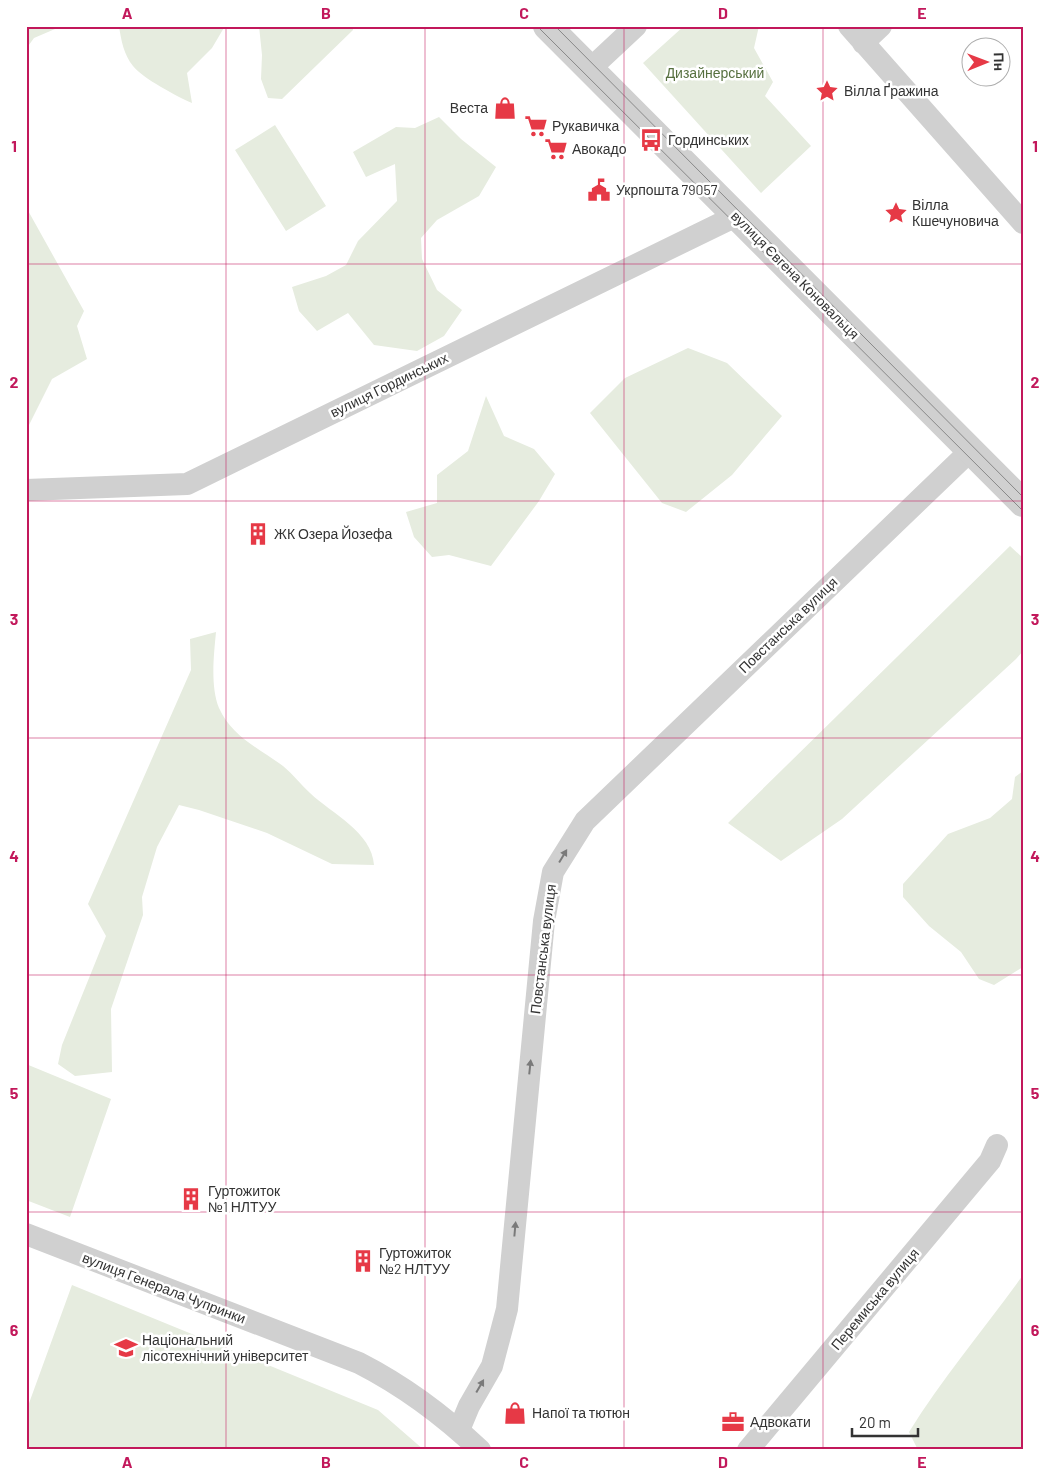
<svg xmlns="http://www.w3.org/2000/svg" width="1049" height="1476" viewBox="0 0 1049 1476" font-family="Barlow,sans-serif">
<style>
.green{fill:#e6ecdf}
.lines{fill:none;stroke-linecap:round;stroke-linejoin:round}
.minor{stroke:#d0d0d0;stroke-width:22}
.tertiary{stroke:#d0d0d0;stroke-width:28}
.tram{stroke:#888;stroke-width:1}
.oneway{fill:#7a7a7a}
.grid{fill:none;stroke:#c2185b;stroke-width:1;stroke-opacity:0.55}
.labels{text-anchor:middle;stroke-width:5;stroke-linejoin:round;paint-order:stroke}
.park-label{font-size:14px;fill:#56703f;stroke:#fff}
.poi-label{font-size:14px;fill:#333;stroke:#fff;text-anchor:start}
.street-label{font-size:14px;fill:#333;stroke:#fff}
.neatline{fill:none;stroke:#c2185b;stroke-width:2}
.grid-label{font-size:16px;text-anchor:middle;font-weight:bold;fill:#c2185b}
</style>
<rect width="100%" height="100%" fill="#fff"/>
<path class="green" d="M26 26H62L34 38 26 49Z
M119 26H225L212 48 187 73 192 103C178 97 142 78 133 66 124 55 121 40 119 26Z
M259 26H353V30L282 99 268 98 261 79 262 55Z
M684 26H759L754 48 773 82 765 96 811 146 761 193 643 63Z
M439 117 461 139 496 167 479 196 437 220 421 238 422 259 437 290 462 310 444 336 417 351 374 345 348 313 317 331 299 311 292 287 326 276 346 265 358 241 397 201 395 164 366 177 353 152 396 127 415 128Z
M275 125 326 206 286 231 235 150Z
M26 207 84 311 77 326 87 359 52 379 26 431Z
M688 348 727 363 782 416 732 475 686 512 662 503 590 413 625 378Z
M486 396 504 436 534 449 555 474 539 501 491 566 449 555 432 557 414 537 406 512 437 503V475L468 451Z
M1010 546 1023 558V651L1016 659 842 819 781 861 728 823Z
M216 632C214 654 210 686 219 708 232 737 259 748 283 766 293 774 301 785 310 793 332 814 372 832 374 865L332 864 267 833 199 810 179 805 157 847 142 897 143 915 111 1009 112 1072 75 1076 58 1064 62 1045 106 936 88 904 191 670 190 639Z
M1023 771V967L994 985 979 979 961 952 929 926 903 897V884L948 834 990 818 1012 799 1015 777Z
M26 1064 111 1099 70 1217 26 1200Z
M1023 1275V1447L1020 1450H918L909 1432C943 1377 985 1328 1023 1275Z
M72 1285 378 1410 424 1450H26V1406H28Z"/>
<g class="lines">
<path class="minor" d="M849 26 1023 223
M863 43 881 26
M590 69 636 26
M26 490 187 484 736 216
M26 1234 359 1363C404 1386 443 1415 480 1450
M459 1430 469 1406 492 1366 507 1309 544 921 553 872 585 821 970 451
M748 1450 990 1161 997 1145"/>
<path class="tertiary" d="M547 26 1023 503"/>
<path class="tram" d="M537 26 1023 511
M555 26 1023 497"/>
</g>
<defs><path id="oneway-solid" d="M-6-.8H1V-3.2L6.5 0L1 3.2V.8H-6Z" transform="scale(1.25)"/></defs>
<g class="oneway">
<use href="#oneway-solid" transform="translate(563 856) rotate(-59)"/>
<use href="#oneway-solid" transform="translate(530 1067) rotate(-84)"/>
<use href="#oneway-solid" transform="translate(515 1229) rotate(-85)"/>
<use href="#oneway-solid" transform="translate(480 1386) rotate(-60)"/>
</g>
<path class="grid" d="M226 26V1450M425 26V1450M624 26V1450M823 26V1450M26 264H1023M26 501H1023M26 738H1023M26 975H1023M26 1212H1023"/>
<defs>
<symbol id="sight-bare" viewBox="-9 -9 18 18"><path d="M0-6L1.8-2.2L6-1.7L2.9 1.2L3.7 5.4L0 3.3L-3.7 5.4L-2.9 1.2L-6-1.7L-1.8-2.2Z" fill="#e63946" stroke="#fff" stroke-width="2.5" paint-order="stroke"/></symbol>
<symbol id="shop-bare" viewBox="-9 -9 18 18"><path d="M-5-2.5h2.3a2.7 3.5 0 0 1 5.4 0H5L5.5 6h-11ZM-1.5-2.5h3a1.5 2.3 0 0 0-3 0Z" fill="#e63946" stroke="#fff" stroke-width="2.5" paint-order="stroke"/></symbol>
<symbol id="supermarket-bare" viewBox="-9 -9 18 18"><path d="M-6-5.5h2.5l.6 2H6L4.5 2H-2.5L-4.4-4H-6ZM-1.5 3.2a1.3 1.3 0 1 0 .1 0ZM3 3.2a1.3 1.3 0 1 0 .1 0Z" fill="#e63946" stroke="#fff" stroke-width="2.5" paint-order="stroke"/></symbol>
<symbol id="bus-bare" viewBox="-9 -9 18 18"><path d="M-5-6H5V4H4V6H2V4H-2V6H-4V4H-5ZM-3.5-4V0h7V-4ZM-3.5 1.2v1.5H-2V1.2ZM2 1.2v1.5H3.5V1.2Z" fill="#e63946" stroke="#fff" stroke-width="2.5" paint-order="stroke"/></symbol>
<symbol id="civic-bare" viewBox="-9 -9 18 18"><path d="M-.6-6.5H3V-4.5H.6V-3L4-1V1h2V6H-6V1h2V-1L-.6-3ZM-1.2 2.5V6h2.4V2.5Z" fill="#e63946" stroke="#fff" stroke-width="2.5" paint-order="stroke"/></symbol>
<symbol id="building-bare" viewBox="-9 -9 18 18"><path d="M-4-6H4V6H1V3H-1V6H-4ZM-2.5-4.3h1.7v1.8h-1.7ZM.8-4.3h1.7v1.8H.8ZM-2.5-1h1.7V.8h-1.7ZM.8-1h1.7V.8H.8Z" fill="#e63946" stroke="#fff" stroke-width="2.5" paint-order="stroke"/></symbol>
<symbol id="university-bare" viewBox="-9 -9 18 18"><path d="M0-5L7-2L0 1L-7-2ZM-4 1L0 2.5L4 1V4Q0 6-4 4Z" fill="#e63946" stroke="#fff" stroke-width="2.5" paint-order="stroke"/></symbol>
<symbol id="office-bare" viewBox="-9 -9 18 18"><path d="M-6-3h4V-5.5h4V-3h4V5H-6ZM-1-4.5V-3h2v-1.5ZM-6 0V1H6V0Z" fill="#e63946" stroke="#fff" stroke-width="2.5" paint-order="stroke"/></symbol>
</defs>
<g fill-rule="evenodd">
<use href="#sight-bare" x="811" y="75" width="32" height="32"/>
<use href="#shop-bare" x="489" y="92" width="32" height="32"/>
<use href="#supermarket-bare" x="520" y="110" width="32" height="32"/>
<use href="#bus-bare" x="635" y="124" width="32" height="32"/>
<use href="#supermarket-bare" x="540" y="133" width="32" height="32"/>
<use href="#civic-bare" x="583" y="174" width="32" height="32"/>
<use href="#sight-bare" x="880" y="197" width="32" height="32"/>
<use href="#building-bare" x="242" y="518" width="32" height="32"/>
<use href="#building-bare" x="175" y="1183" width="32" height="32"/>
<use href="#building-bare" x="347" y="1245" width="32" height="32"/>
<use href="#university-bare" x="110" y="1332" width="32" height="32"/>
<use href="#shop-bare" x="499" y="1397" width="32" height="32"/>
<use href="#office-bare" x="717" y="1406" width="32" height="32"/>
</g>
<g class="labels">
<g class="park-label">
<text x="715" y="78">Дизайнерський</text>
</g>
<g class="poi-label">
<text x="844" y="96">Вілла Ґражина</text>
<text x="488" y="113" text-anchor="end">Веста</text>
<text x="552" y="131">Рукавичка</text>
<text x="668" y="145">Гординських</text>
<text x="572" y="154">Авокадо</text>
<text x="616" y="195">Укрпошта 79057</text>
<text x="912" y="210">Вілла<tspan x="912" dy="16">Кшечуновича</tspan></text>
<text x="274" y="539">ЖК Озера Йозефа</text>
<text x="208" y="1196">Гуртожиток<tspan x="208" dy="16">№1 НЛТУУ</tspan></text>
<text x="379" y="1258">Гуртожиток<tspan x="379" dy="16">№2 НЛТУУ</tspan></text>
<text x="142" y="1345">Національний<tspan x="142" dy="16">лісотехнічний університет</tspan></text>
<text x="532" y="1418">Напої та тютюн</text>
<text x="750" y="1427">Адвокати</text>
</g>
<g class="street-label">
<text transform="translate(795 275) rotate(45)" y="5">вулиця Євгена Коновальця</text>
<text transform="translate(389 385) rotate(-26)" y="5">вулиця Гординських</text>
<text transform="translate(788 625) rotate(-44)" y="5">Повстанська вулиця</text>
<text transform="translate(543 949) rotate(-83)" y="5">Повстанська вулиця</text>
<text transform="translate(164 1288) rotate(21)" y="5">вулиця Генерала Чупринки</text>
<text transform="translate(875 1299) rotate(-50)" y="5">Перемиська вулиця</text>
</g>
</g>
<rect width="1049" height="1476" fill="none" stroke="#ffffff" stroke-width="55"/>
<g transform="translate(986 62) rotate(89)"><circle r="24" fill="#ffffff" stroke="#adadad"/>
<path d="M0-4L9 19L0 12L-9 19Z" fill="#e63946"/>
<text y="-8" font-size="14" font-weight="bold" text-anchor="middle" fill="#333333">Пн</text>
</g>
<path d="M852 1428v8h66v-8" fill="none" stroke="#333333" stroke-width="2.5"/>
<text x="859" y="1428" font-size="15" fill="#333333" stroke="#ffffff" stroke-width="4" paint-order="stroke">20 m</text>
<rect x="28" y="28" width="994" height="1420" class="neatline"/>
<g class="grid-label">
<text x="127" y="19">A</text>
<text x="326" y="19">B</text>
<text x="524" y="19">C</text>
<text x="723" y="19">D</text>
<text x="922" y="19">E</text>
<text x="14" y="152">1</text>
<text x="1035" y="152">1</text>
<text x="14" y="388">2</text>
<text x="1035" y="388">2</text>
<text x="14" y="625">3</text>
<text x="1035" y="625">3</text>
<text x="14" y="862">4</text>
<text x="1035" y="862">4</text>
<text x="14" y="1099">5</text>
<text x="1035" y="1099">5</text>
<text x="14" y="1336">6</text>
<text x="1035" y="1336">6</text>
<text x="127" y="1468">A</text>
<text x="326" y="1468">B</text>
<text x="524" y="1468">C</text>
<text x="723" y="1468">D</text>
<text x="922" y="1468">E</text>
</g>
</svg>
